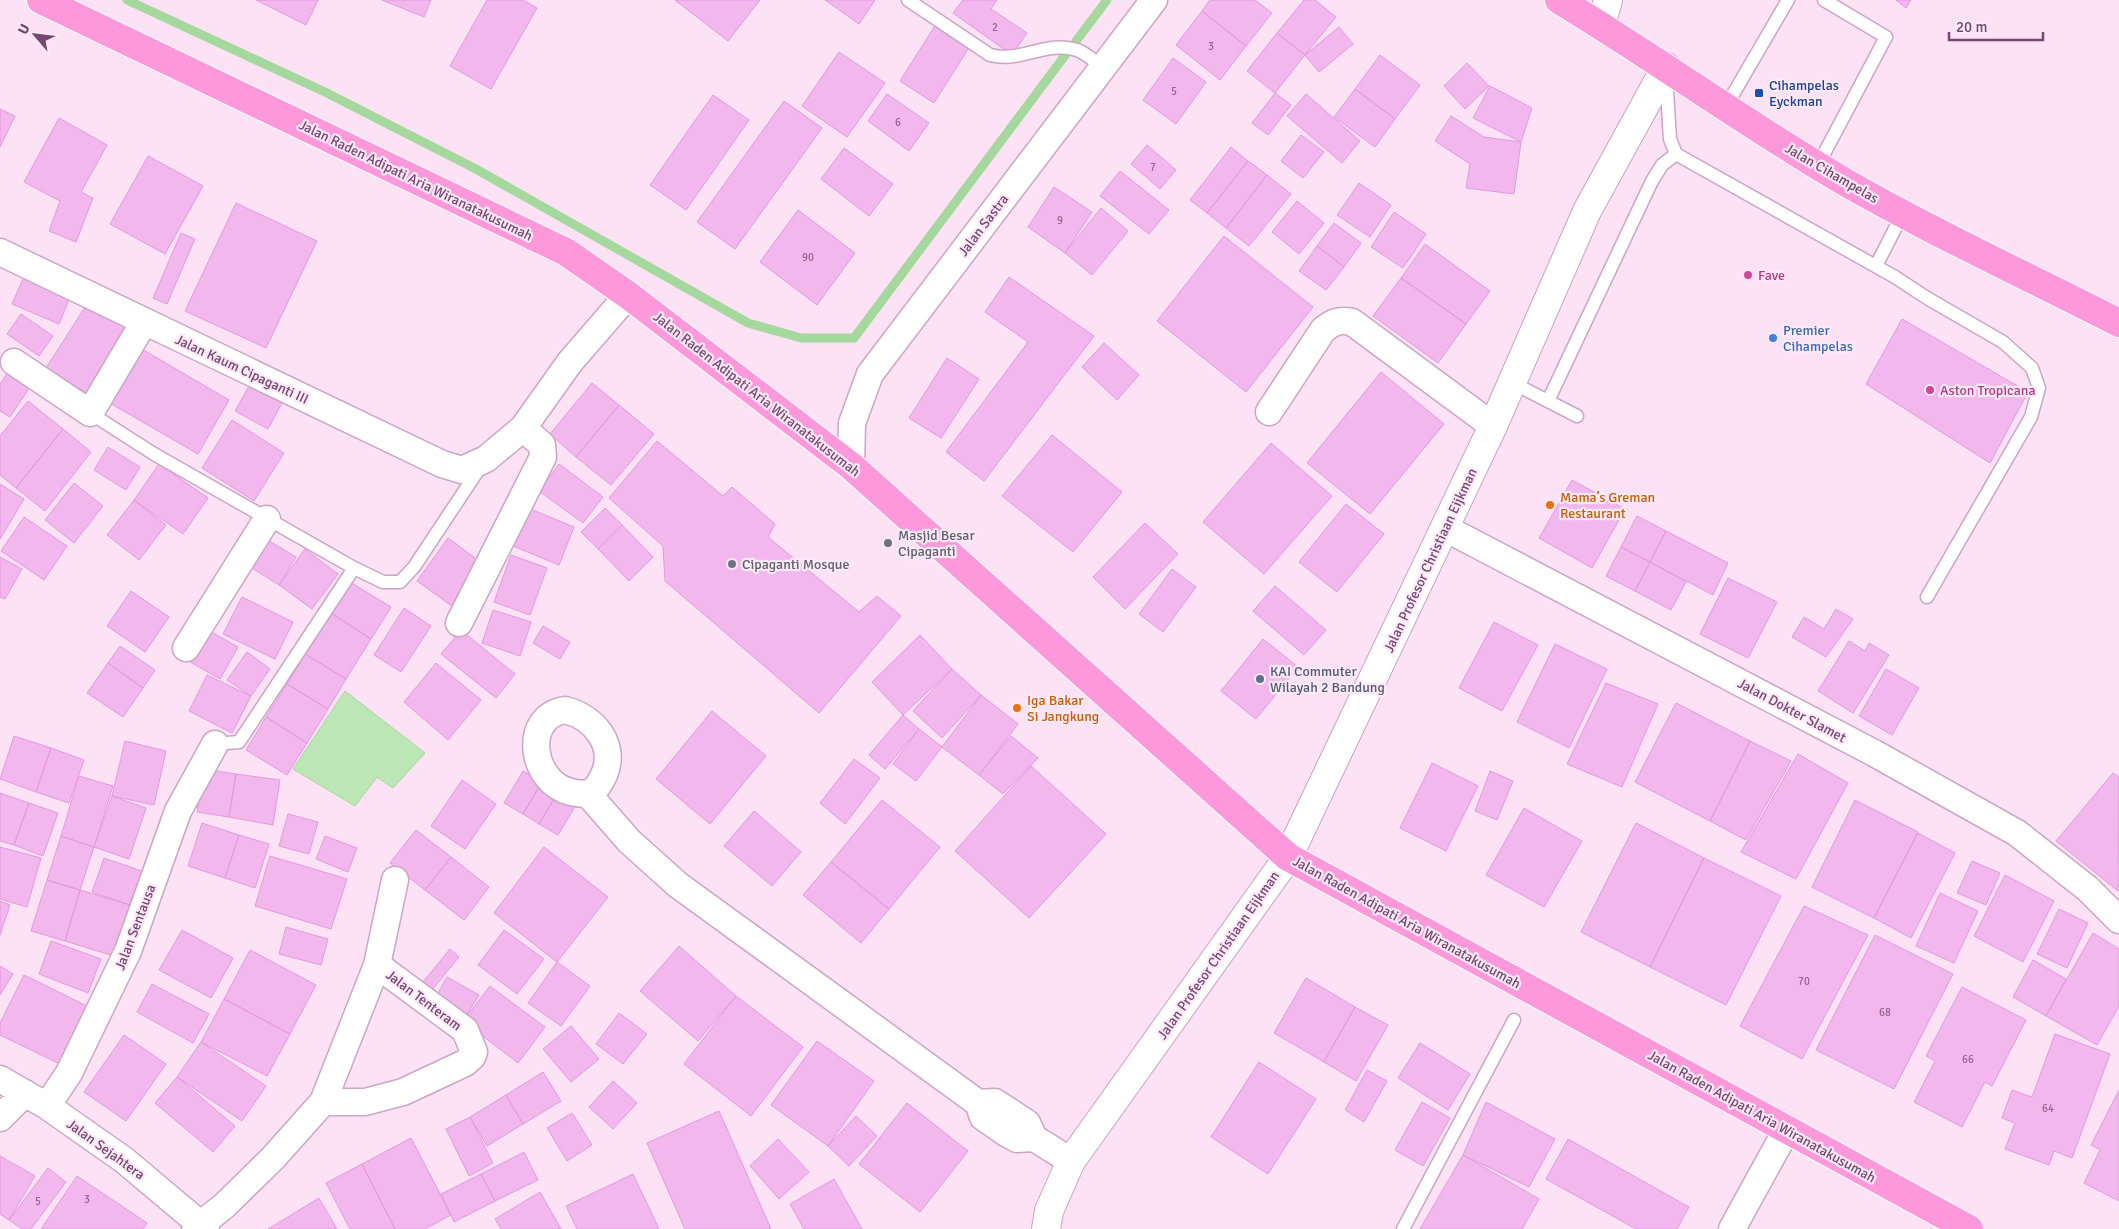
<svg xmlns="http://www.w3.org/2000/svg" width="2119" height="1229" viewBox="0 0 2119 1229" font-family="Signika,sans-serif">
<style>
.water{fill:#bde6b6;stroke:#a4d89c}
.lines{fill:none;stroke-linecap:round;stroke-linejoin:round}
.stream{stroke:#a4d89c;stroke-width:9}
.building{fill:#f2b8ed;stroke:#e598df}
.lane-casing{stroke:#cba6c5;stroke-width:15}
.street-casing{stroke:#cba6c5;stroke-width:29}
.secondary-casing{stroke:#cca1c6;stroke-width:30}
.primary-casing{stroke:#fff;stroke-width:30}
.lane{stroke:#fff;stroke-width:12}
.street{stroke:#fff;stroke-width:26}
.secondary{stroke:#fff;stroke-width:28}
.primary{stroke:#fd98db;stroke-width:28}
.transit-dot{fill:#1a4fb4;stroke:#ffe8f8;stroke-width:2}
.hotel-dot{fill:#d1479c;stroke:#ffe8f8;stroke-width:2}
.shop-dot{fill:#3f7fe0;stroke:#ffe8f8;stroke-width:2}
.food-dot{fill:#e8710a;stroke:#ffe8f8;stroke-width:2}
.worship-dot{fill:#6b7280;stroke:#ffe8f8;stroke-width:2}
.service-dot{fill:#5c6f8a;stroke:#ffe8f8;stroke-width:2}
.labels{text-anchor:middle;stroke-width:4.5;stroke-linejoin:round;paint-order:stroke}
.number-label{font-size:11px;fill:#946490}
.transit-label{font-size:14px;fill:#164399;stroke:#ffe8f8;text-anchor:start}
.street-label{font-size:14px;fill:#744871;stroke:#ffe8f8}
.hotel-label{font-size:14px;fill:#b23c85;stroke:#ffe8f8;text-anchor:start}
.shop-label{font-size:14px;fill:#366cbe;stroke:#ffe8f8;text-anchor:start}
.food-label{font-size:14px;fill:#c56008;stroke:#ffe8f8;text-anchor:start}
.worship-label{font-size:14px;fill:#5b616d;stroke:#ffe8f8;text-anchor:start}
.service-label{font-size:14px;fill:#4e5e75;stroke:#ffe8f8;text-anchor:start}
</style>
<rect width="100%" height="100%" fill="#fde1f4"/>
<path class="water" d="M345 691 425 753 393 788 377 777 355 806 293 769Z"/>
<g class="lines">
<path class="stream" d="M127 0 325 92 476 169 748 323 801 338H854L1066 54
M1076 41 1107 0"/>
</g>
<path class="building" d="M256 0H318L306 25Z
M382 0H431L424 17Z
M487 0H523L537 8 491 89 450 66Z
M675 0H760L728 41Z
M825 0H875L859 24Z
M963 0H997L991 9 1027 33 1012 55 953 13Z
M1210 0H1255L1272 13 1246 46 1202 11Z
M1304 0H1315L1336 17 1305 55 1277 33Z
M1896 0H1911L1906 8Z
M1202 11 1246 46 1220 80 1176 45Z
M936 24 970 46 934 103 900 81Z
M1339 27 1353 44 1319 72 1305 55Z
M1277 33 1305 55 1275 93 1247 71Z
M839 52 885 83 847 137 802 106Z
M1380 55 1420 85 1395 119 1355 89Z
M1173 58 1206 82 1176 124 1143 100Z
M1467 63 1489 86 1465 109 1444 86Z
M1490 86 1532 108 1521 142 1473 118Z
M1355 89 1395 119 1375 147 1334 117Z
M1275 93 1291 105 1268 135 1252 123Z
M887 94 929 123 909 151 868 121Z
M1306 94 1360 141 1342 163 1287 116Z
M713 95 749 120 686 210 650 185Z
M784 101 822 128 735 249 697 222Z
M0 109 15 116 0 147Z
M1451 116 1484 137 1521 142 1514 194 1466 188 1470 164 1435 141Z
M59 118 107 145 81 192 93 198 76 242 49 231 60 201 24 182Z
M1301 135 1324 152 1303 178 1281 161Z
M1147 145 1176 170 1160 189 1131 164Z
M1231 147 1248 161 1207 213 1190 200Z
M844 148 893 184 869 216 821 179Z
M148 156 203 186 165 254 110 224Z
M1248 161 1267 175 1226 228 1207 213Z
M1120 171 1169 210 1149 234 1100 196Z
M1267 175 1291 194 1249 246 1226 228Z
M1359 183 1391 205 1370 237 1337 215Z
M1054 187 1092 212 1065 253 1028 227Z
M1297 201 1324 223 1299 254 1272 232Z
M236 203 317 241 266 348 185 311Z
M1101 208 1128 231 1092 275 1065 253Z
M798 210 855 253 817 305 760 262Z
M1394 212 1426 234 1403 268 1371 247Z
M1334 223 1361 243 1344 267 1317 246Z
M181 233 195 239 167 304 153 298Z
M1224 236 1313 307 1246 392 1157 321Z
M1425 244 1490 291 1466 324 1401 278Z
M1317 246 1344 267 1326 290 1299 271Z
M26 272 72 292 59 324 12 304Z
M1009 277 1094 336 984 481 946 452 1028 342 985 312Z
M1401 278 1466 324 1438 363 1373 316Z
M89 301 133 329 91 396 46 368Z
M21 314 53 336 39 356 7 334Z
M1902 319 2028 392 1990 463 1866 384Z
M1104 343 1139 375 1117 400 1082 367Z
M135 345 229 400 198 454 103 399Z
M947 358 979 379 941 438 909 418Z
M8 372 30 387 10 417 0 411V384Z
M1381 372 1444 424 1370 514 1307 463Z
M592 383 619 405 576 457 550 434Z
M250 384 283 401 268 429 235 411Z
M28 401 63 429 16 488 0 475V436Z
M619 405 654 434 611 485 576 457Z
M232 420 284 453 254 501 202 468Z
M63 429 91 452 45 511 16 488Z
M1052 435 1122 492 1073 552 1002 496Z
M657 441 723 496 732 487 775 524 768 537 859 612 877 596 901 616 819 713 665 581 663 546 609 498Z
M1271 443 1332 496 1264 574 1203 522Z
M108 447 140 467 126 490 94 470Z
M159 464 208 498 183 534 134 500Z
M559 464 603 497 583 523 539 491Z
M1572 480 1625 509 1592 568 1539 538Z
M74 483 103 506 74 543 45 520Z
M0 484 24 499 0 539Z
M134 500 166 525 139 560 107 535Z
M1346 504 1384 534 1337 592 1299 562Z
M528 508 574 527 559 565 513 546Z
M605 508 622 525 598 549 581 532Z
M1637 516 1666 531 1650 562 1621 547Z
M24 517 67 546 44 580 1 551Z
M1145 523 1178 554 1125 609 1093 577Z
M622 525 653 557 629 581 598 549Z
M1666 531 1728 563 1713 595 1650 562Z
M448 538 487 567 456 609 417 581Z
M266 539 296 557 279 585 249 566Z
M1621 547 1650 562 1635 591 1606 576Z
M305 549 338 574 312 609 279 585Z
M511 555 547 568 530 615 494 602Z
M0 557 22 569 5 599 0 597Z
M1650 562 1686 582 1671 610 1635 591Z
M1172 569 1196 587 1163 632 1139 614Z
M1728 578 1777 602 1748 658 1700 634Z
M350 582 391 607 371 639 331 613Z
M1275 586 1326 630 1304 655 1253 611Z
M131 591 169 617 145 652 107 626Z
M242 597 293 622 275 659 223 634Z
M404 608 431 626 401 672 374 655Z
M1836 609 1853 619 1826 657 1792 637 1804 617 1824 629Z
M493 610 531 622 520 656 482 643Z
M331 613 371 639 346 679 305 654Z
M1494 622 1538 645 1502 711 1459 688Z
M543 626 570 642 560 659 533 643Z
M208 630 238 647 220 679 190 662Z
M461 630 515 674 496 698 441 654Z
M920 635 952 669 903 715 872 682Z
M1263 639 1298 667 1256 719 1221 691Z
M1849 641 1865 651 1869 643 1889 655 1853 713 1818 691Z
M1555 644 1607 669 1569 748 1517 722Z
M120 646 155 670 143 688 108 663Z
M247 652 270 669 251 696 227 680Z
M305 654 346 679 328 709 287 684Z
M108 663 143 688 123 717 87 693Z
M436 663 481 700 448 740 404 702Z
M952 669 981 695 942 738 913 711Z
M1886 669 1919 688 1892 735 1859 716Z
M207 675 251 696 232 733 189 711Z
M1606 683 1658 704 1622 787 1567 764Z
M287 684 328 709 307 743 266 717Z
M981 695 1018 724 979 775 942 747Z
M1676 703 1750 741 1710 821 1635 782Z
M712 711 766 756 710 824 656 779Z
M903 715 919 729 885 769 869 755Z
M266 717 307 743 287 775 246 750Z
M919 729 942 747 916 781 893 764Z
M14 736 51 748 36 792 0 779Z
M1011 736 1038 758 1003 794 979 775Z
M125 741 166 751 154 805 112 796Z
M1750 741 1791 761 1746 840 1710 821Z
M51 748 84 760 69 803 36 792Z
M1798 754 1848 783 1796 879 1741 852Z
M854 759 880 778 845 824 820 803Z
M1432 763 1478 786 1446 851 1400 828Z
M1031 766 1106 834 1029 918 955 851Z
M204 769 236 774 229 817 197 812Z
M523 771 542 782 523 814 504 803Z
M1490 771 1513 781 1497 820 1475 811Z
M2113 773 2119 777 2118 891 2056 841Z
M236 774 280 780 273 825 229 817Z
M79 776 113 786 94 847 61 836Z
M462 780 496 804 465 849 431 826Z
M542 782 558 792 539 824 523 814Z
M558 792 577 803 558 835 539 824Z
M0 793 29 803 14 845 0 841Z
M112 796 146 808 129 859 94 847Z
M882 800 940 847 889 909 831 862Z
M1855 800 1918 832 1874 918 1812 887Z
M29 803 58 813 43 856 14 845Z
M1524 808 1582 841 1544 907 1486 875Z
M754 811 801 852 772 886 724 846Z
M288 814 318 822 309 854 279 846Z
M202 823 239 835 225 878 188 866Z
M1636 823 1704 858 1650 967 1581 932Z
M416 830 451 857 425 890 390 863Z
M1918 833 1955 853 1911 938 1874 918Z
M239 835 269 844 255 888 225 878Z
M61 836 94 847 80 890 47 880Z
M325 836 357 848 348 872 316 859Z
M0 847 41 858 27 907 0 899Z
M544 847 608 897 557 962 494 913Z
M270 856 347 879 331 929 255 906Z
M451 857 489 887 464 920 425 890Z
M104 858 142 871 130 905 92 892Z
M1704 858 1781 896 1726 1005 1650 967Z
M1972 861 2000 873 1986 905 1957 893Z
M831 862 889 909 861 943 803 895Z
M2005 875 2054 901 2023 962 1974 936Z
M47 880 80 890 65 941 31 931Z
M80 890 130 905 114 956 65 941Z
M1940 893 1978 911 1954 963 1916 946Z
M0 901 10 905 0 935Z
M1804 906 1868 935 1802 1059 1740 1026Z
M2059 909 2088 923 2067 968 2037 954Z
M286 927 328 939 321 965 279 954Z
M182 930 233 958 211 998 159 970Z
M504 930 544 959 517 994 478 965Z
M2093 933 2119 949V1006L2097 1045 2046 1016Z
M1875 935 1953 974 1894 1089 1816 1050Z
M51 941 101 959 88 993 39 974Z
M679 946 736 996 698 1041 640 991Z
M450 949 459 957 427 996 418 988Z
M250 950 316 985 290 1034 224 999Z
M2033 960 2066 979 2046 1016 2013 997Z
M557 962 590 986 561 1026 528 1003Z
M0 966 13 974 0 995Z
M24 975 91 1008 64 1066 0 1035V1023Z
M447 977 479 995 463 1021 432 1004Z
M1306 978 1355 1007 1324 1062 1274 1033Z
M152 984 209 1014 193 1043 137 1012Z
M490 986 545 1027 518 1063 463 1021Z
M1962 987 2026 1020 1992 1086 1985 1082 1962 1127 1914 1102 1935 1061 1926 1056Z
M736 996 803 1047 751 1116 684 1064Z
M224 999 290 1034 267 1076 201 1042Z
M1355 1007 1388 1025 1356 1081 1324 1062Z
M619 1013 647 1034 623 1064 596 1044Z
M571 1026 599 1059 571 1082 543 1049Z
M2055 1034 2110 1054 2072 1158 2054 1151 2049 1165 2005 1149 2015 1123 2002 1118 2012 1090 2032 1097Z
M124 1035 166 1064 126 1121 84 1092Z
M817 1041 874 1081 828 1146 771 1105Z
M201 1042 266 1086 242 1121 177 1077Z
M1420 1043 1470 1074 1448 1110 1398 1078Z
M1259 1062 1316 1099 1268 1174 1211 1137Z
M1367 1070 1387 1081 1364 1122 1345 1110Z
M543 1072 561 1101 523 1124 506 1095Z
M177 1077 235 1126 213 1152 155 1103Z
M613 1081 637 1103 613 1129 589 1107Z
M2119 1090V1201L2084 1183 2100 1150 2091 1145Z
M506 1095 523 1124 487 1146 470 1117Z
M1422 1102 1450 1118 1423 1166 1395 1150Z
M1486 1102 1555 1139 1529 1187 1463 1155Z
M907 1103 968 1151 920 1212 859 1164Z
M719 1111 771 1229H685L647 1143Z
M572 1113 592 1145 567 1161 547 1128Z
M856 1116 877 1136 849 1166 828 1146Z
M470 1117 493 1163 469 1176 446 1129Z
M411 1138 451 1215 425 1229H395L362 1164Z
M778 1139 809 1172 779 1199 750 1166Z
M1568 1139 1689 1207 1677 1229H1636L1546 1179Z
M524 1152 538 1180 495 1201 481 1174Z
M1463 1155 1539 1199 1522 1229H1420Z
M0 1156 35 1176 9 1220 0 1214Z
M362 1164 395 1229H350L326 1183Z
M48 1168 66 1182 31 1229H22L9 1220Z
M481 1174 495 1201 454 1222 441 1194Z
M633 1174 659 1229H577L566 1206Z
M77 1176 147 1223 143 1229H41Z
M834 1179 862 1229H804L790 1204Z
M540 1192 561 1229H501L495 1219Z
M319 1198 337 1229H268Z"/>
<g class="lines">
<defs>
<path id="lane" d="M908 0 990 55C1022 63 1046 40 1077 50 1086 53 1095 62 1103 67
M1666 76 1670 139 1676 154 1895 277 1927 298 2003 342 2032 368 2039 388 2031 417 1927 597
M1725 108 1788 0
M1818 165 1886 37 1824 0
M1876 266 1903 213
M1511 382 1577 416
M1548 401 1652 181 1662 165 1676 154
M90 413 154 454 354 568 383 582H400L414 567 481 466
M215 744 239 742 354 568
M1403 1229 1514 1020"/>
<path id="street" d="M0 252 442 464 462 470 486 459 523 428 570 362 628 295
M14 362 90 413 144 322
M1269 412 1323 330C1333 322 1339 319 1352 322L1493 426
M851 466 852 423 870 374 1154 0
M1445 528 1874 753 2017 833 2088 889 2119 920
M459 623 543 457 542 445 523 428
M186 648 267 519
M565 710C594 717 617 745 604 775 601 781 598 787 593 791 586 795 579 794 571 792 531 783 521 717 565 710Z
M588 794 629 841 678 885 978 1103 983 1117 1006 1133 1017 1139 1034 1138
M0 1079 47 1106 124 1160 206 1229
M323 1102H365L403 1092 465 1063 472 1057 474 1052 465 1030 377 965
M978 1103 995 1102 1027 1123 1034 1138 1071 1161
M47 1106 69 1073 128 951 178 811 215 744
M0 1118 25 1093
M195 1229 224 1206 273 1158 323 1102 377 965 395 880
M1732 1229 1787 1129"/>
<path id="secondary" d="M1601 25 1608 0
M1046 1229 1049 1211 1071 1161 1288 857 1493 426 1587 211 1666 67"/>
<path id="primary" d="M41 0 566 252 628 295 851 466 1288 857 1969 1229
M1559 0C1655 58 1746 124 1843 181 1932 232 2027 276 2119 323"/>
</defs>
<use href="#lane" class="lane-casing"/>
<use href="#street" class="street-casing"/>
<use href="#secondary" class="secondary-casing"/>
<use href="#primary" class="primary-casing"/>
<use href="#lane" class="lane"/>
<use href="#street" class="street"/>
<use href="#secondary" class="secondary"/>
<use href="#primary" class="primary"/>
</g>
<rect class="transit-dot" x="1754" y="88" width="10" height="10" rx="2.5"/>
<g class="hotel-dot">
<circle cx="1748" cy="275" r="5"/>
<circle cx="1930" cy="390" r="5"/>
</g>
<circle class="shop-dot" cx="1773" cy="338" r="5"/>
<g class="food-dot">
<circle cx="1550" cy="505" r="5"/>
<circle cx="1017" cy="708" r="5"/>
</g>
<g class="worship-dot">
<circle cx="888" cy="543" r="5"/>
<circle cx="732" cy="564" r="5"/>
</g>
<circle class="service-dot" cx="1260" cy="679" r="5"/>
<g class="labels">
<g class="number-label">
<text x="995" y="31">2</text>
<text x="1211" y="50">3</text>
<text x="1174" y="95">5</text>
<text x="898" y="126">6</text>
<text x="1153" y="171">7</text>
<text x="1060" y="224">9</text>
<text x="808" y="261">90</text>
<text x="1804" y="985">70</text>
<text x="1885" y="1016">68</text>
<text x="1968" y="1063">66</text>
<text x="2048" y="1112">64</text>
<text x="87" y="1203">3</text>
<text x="38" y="1205">5</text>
</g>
<g class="transit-label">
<text x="1769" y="90">Cihampelas<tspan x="1769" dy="16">Eyckman</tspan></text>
</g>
<g class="street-label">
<text transform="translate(1832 173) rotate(30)" y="5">Jalan Cihampelas</text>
<text transform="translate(416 180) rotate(26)" y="5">Jalan Raden Adipati Aria Wiranatakusumah</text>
<text transform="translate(983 225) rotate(-53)" y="5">Jalan Sastra</text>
<text transform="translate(242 369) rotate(25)" y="5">Jalan Kaum Cipaganti III</text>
<text transform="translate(757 394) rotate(38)" y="5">Jalan Raden Adipati Aria Wiranatakusumah</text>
<text transform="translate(1430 560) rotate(-65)" y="5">Jalan Profesor Christiaan Eijkman</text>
<text transform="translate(1792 710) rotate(28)" y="5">Jalan Dokter Slamet</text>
<text transform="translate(1407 922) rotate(29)" y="5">Jalan Raden Adipati Aria Wiranatakusumah</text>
<text transform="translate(135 927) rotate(-69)" y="5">Jalan Sentausa</text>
<text transform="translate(1218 955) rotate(-55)" y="5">Jalan Profesor Christiaan Eijkman</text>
<text transform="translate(424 1000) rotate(37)" y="5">Jalan Tenteram</text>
<text transform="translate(1762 1116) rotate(29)" y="5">Jalan Raden Adipati Aria Wiranatakusumah</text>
<text transform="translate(106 1149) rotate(36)" y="5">Jalan Sejahtera</text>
</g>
<g class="hotel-label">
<text x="1758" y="280">Fave</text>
<text x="1940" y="395">Aston Tropicana</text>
</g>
<g class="shop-label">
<text x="1783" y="335">Premier<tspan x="1783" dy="16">Cihampelas</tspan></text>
</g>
<g class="food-label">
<text x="1560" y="502">Mama’s Greman<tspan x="1560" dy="16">Restaurant</tspan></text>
<text x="1027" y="705">Iga Bakar<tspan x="1027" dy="16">Si Jangkung</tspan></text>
</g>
<g class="worship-label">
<text x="898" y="540">Masjid Besar<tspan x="898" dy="16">Cipaganti</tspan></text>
<text x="742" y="569">Cipaganti Mosque</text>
</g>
<g class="service-label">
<text x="1270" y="676">KAI Commuter<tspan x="1270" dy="16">Wilayah 2 Bandung</tspan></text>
</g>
</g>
<g transform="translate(35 35) rotate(298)" stroke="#ffe8f8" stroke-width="4" paint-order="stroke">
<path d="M0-4L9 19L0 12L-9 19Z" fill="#744871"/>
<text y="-8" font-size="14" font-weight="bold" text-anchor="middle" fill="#744871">U</text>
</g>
<path d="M1949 32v8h94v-8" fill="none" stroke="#744871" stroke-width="2.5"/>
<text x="1956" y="32" font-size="15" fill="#744871" stroke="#ffe8f8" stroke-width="4" paint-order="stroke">20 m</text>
</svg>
